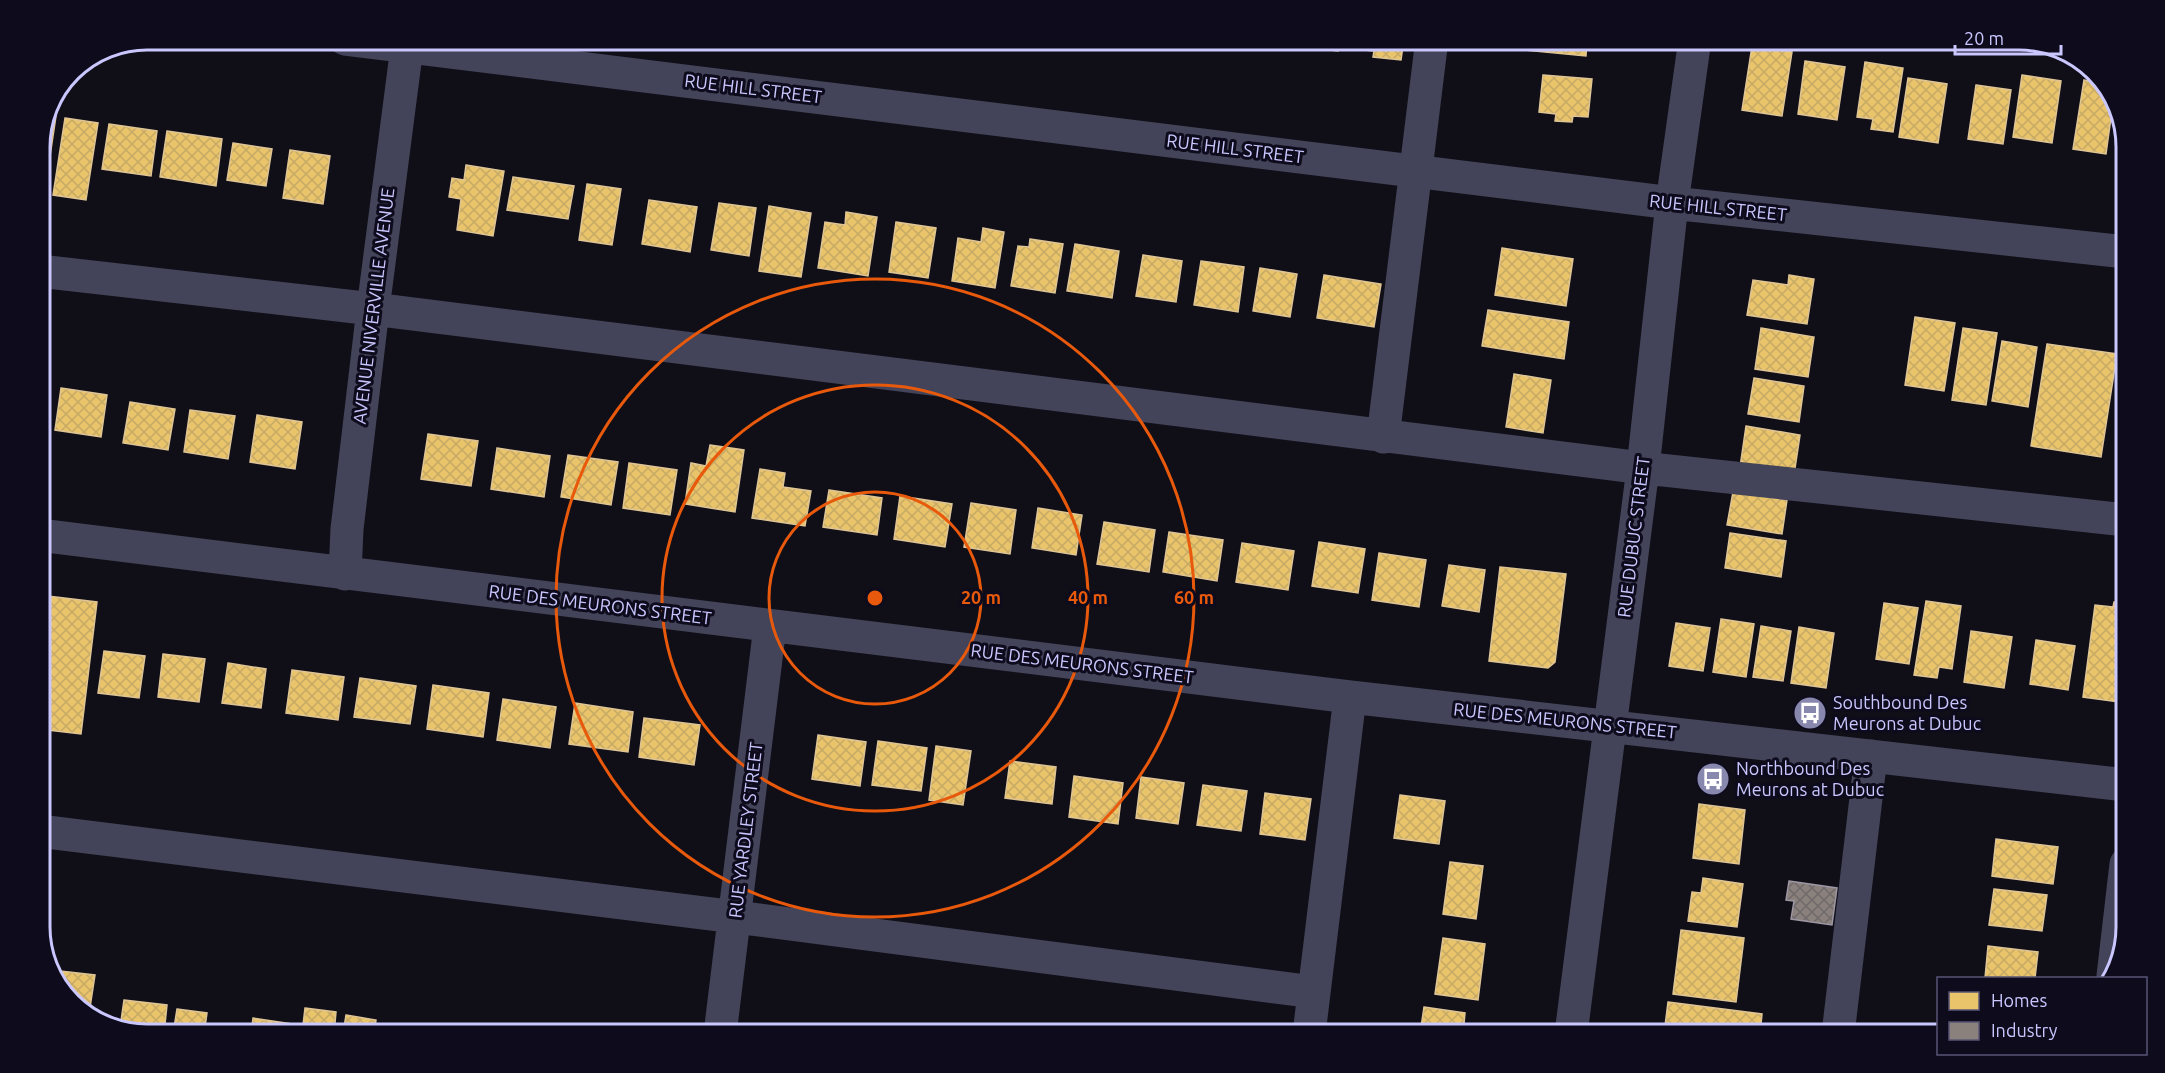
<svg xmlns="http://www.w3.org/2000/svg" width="2165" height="1073" viewBox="0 0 2165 1073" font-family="Ubuntu,sans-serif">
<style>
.homes{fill:url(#homes-cross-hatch);stroke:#dfc596;stroke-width:1.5}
.industry{fill:url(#industry-cross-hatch);stroke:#9d96a3;stroke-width:1.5}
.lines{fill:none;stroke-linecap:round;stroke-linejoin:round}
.minor{stroke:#434459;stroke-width:33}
.ring{fill:none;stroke:#e8590c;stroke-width:3}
.labels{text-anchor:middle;stroke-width:6;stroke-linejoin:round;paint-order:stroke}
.street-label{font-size:18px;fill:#c9c7fe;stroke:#0d0b1c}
.poi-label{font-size:18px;fill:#c9c7fe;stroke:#0d0b1c;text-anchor:start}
.rim{fill:none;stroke:#c9c7fe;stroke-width:3}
.centre{fill:#e8590c;stroke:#0d0b1c;stroke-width:3}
.ring-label{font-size:18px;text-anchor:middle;font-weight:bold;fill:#e8590c;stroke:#0d0b1c;stroke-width:6;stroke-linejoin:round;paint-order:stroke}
</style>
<defs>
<pattern id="homes-cross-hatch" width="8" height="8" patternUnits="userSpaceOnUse" patternTransform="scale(1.5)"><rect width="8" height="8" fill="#e9c46a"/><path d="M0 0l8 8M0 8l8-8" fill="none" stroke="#c6a964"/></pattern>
<pattern id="industry-cross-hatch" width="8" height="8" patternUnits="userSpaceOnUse" patternTransform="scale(1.5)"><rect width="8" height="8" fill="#8a817c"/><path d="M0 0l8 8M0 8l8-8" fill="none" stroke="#6f696b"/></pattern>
</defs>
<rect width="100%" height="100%" fill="#100f18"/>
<path class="homes" d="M1233 39H1278L1277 45Z
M1305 39H1339L1338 51 1304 47Z
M1356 39H1404L1401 60 1373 57 1374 51 1355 49Z
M1525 39H1587L1586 56 1524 50Z
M1752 46 1792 52 1782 116 1742 110Z
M1805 61 1845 67 1837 120 1798 114Z
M1865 62 1903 68 1893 132 1871 129 1873 119 1857 117Z
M1543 75 1592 79 1588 117 1573 116 1572 122 1555 121 1556 114 1539 112Z
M2022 75 2061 81 2052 143 2013 137Z
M1908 78 1947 84 1938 143 1899 137Z
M2084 80 2104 84 2108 87 2113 103 2106 154 2073 149Z
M1976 85 2011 90 2003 144 1968 139Z
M51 115 56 116 45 190 39 189V140Z
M65 118 98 123 86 200 53 195Z
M109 124 157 131 151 176 102 169Z
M2122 129 2126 140V146L2119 145Z
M167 131 222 139 216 186 160 177Z
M233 143 272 149 266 186 227 180Z
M290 150 330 156 323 204 283 198Z
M466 165 504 171 493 236 457 230 461 199 449 197 452 178 464 180Z
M513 177 574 186 568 219 507 210Z
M587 184 621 189 612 245 579 240Z
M649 200 697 207 690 252 642 244Z
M719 203 756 208 749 256 711 250Z
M769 206 811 213 801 277 759 271Z
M846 212 877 217 868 276 818 268 825 222 845 225Z
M896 222 936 228 928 278 889 272Z
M983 228 1004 232 995 288 952 281 958 238 981 242Z
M1030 239 1063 244 1055 293 1011 286 1018 246 1029 247Z
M1075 244 1119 251 1112 298 1067 291Z
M1502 248 1573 259 1566 306 1495 295Z
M1143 255 1182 261 1176 302 1136 296Z
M1201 261 1244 267 1238 312 1194 305Z
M1260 268 1297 274 1290 317 1253 311Z
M1324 275 1381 284 1374 327 1317 318Z
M1789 275 1814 279 1807 324 1747 315 1753 280 1788 285Z
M1488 310 1569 322 1564 359 1482 346Z
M1915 317 1955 323 1944 391 1905 385Z
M1761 328 1814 337 1808 377 1755 369Z
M1963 328 1997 333 1986 405 1952 400Z
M2002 341 2037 347 2028 407 1992 401Z
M2047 344 2117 354 2101 457 2031 446Z
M1514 374 1551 380 1543 433 1506 427Z
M1754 378 1804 386 1799 422 1748 414Z
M61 388 107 395 101 437 55 430Z
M2126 397V427L2121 426Z
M130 402 175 409 168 450 123 443Z
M190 410 235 416 228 459 184 452Z
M257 415 302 422 295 469 250 462Z
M1746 426 1800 435 1794 475 1740 467Z
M428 434 478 441 471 486 421 479Z
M710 445 744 450 735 512 685 504 691 463 706 466Z
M497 448 550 456 544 497 491 489Z
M568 455 618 462 611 505 561 497Z
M629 463 677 470 670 515 623 508Z
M760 469 785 473 783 487 811 491 805 526 752 518Z
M829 490 882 498 877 535 823 527Z
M1733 492 1787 500 1782 534 1727 525Z
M900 496 952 504 945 547 894 539Z
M971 503 1016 510 1010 554 964 547Z
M1038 508 1082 515 1076 555 1032 548Z
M1104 522 1155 530 1149 572 1097 564Z
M1169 532 1223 540 1217 581 1163 572Z
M1730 533 1786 541 1781 577 1725 568Z
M1319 542 1365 549 1358 593 1312 586Z
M1242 543 1294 551 1288 590 1236 582Z
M1379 553 1426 560 1419 607 1372 600Z
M1449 565 1485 570 1479 612 1442 606Z
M1500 567 1566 574 1555 662 1548 668 1489 661Z
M39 595 97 602 81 734 39 729Z
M1926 601 1961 606 1952 669 1939 667 1937 678 1914 675Z
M2114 602 2126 604V703L2083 697 2095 605 2113 607Z
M1884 603 1918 608 1909 664 1876 659Z
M1721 619 1754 624 1746 677 1713 672Z
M1676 623 1710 628 1703 671 1669 666Z
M1761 626 1791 631 1783 681 1753 677Z
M1799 627 1834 633 1826 688 1791 683Z
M1971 631 2012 637 2004 688 1964 682Z
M2036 640 2075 646 2068 690 2030 684Z
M104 651 145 656 139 698 98 693Z
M163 654 205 659 199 702 158 697Z
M228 663 266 669 261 708 222 703Z
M292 670 344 677 338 720 286 713Z
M360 678 416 686 410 724 354 717Z
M433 685 489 693 483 737 427 729Z
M503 699 556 707 550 748 497 740Z
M575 703 633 712 628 752 569 744Z
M644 718 700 725 694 765 639 757Z
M818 735 866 742 860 786 812 779Z
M878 741 927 748 921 791 872 785Z
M936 746 971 751 963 805 929 800Z
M1010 761 1056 767 1052 804 1005 798Z
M1074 776 1123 783 1118 824 1069 817Z
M1141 777 1184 783 1178 824 1136 818Z
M1203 785 1247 791 1241 831 1197 825Z
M1265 793 1311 799 1305 840 1260 834Z
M1400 795 1445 801 1439 844 1394 838Z
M1699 804 1745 810 1739 864 1693 858Z
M1996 839 2058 847 2053 884 1992 876Z
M1450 862 1483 866 1476 919 1443 914Z
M1703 878 1743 884 1737 927 1688 921 1692 892 1701 893Z
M1994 889 2047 895 2042 931 1989 925Z
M1681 930 1744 938 1736 1002 1673 994Z
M1443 938 1485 944 1478 1000 1435 994Z
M1988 946 2038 952 2035 978H1985Z
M60 971 95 975 89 1014 58 987Z
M124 1000 167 1005 164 1034H147L120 1028Z
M1668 1002 1762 1014 1760 1034H1664Z
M1424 1007 1465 1013 1463 1034H1420Z
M305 1008 336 1012 334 1034H302Z
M177 1009 207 1013 204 1034H173Z
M346 1015 376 1020 374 1034H343Z
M253 1018 292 1024 291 1034H251Z"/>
<path class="industry" d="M1789 881 1837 888 1832 925 1791 919 1794 901 1786 900Z"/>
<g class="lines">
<path class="minor" d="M345 39 1672 203 2126 252
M39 271 373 309 1643 468 2126 520
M1383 437 1432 39
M39 535 1350 697 2126 785
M345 574 347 529 373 309 408 39
M39 831 736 917 1314 992
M2113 976 2126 864
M720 1034 770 626
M1309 1034 1350 697
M1571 1034 1643 468 1672 203 1695 39
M1838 1034 1871 756"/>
</g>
<g class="ring">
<circle cx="875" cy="598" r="106"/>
<circle cx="875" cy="598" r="213"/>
<circle cx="875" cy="598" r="319"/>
</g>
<defs>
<symbol id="bus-disc" viewBox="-11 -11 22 22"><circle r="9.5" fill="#8887ae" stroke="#0d0b1c"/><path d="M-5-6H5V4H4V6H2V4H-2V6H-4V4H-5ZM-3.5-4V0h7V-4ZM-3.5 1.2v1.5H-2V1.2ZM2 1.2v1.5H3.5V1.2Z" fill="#fff"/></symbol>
</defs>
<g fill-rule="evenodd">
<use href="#bus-disc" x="1791" y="694" width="38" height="38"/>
<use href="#bus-disc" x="1694" y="760" width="38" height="38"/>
</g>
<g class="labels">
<g class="street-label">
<text transform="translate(753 89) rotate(7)" y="6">RUE HILL STREET</text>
<text transform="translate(1235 149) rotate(7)" y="6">RUE HILL STREET</text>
<text transform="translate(1718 208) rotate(6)" y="6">RUE HILL STREET</text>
<text transform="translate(374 306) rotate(-83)" y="6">AVENUE NIVERVILLE AVENUE</text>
<text transform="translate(1634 537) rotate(-83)" y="6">RUE DUBUC STREET</text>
<text transform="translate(600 605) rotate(7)" y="6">RUE DES MEURONS STREET</text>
<text transform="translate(1082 664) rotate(7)" y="6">RUE DES MEURONS STREET</text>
<text transform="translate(1565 721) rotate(6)" y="6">RUE DES MEURONS STREET</text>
<text transform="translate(746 830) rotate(-83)" y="6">RUE YARDLEY STREET</text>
</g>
<g class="poi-label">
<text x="1833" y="709">Southbound Des<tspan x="1833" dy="21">Meurons at Dubuc</tspan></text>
<text x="1736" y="775">Northbound Des<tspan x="1736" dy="21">Meurons at Dubuc</tspan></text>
</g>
</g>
<path d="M0 0H2165V1073H0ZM147 50H2019A97 97 0 0 1 2116 147V927A97 97 0 0 1 2019 1024H147A97 97 0 0 1 50 927V147A97 97 0 0 1 147 50Z" fill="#0d0b1c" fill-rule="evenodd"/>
<path class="rim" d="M147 50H2019A97 97 0 0 1 2116 147V927A97 97 0 0 1 2019 1024H147A97 97 0 0 1 50 927V147A97 97 0 0 1 147 50Z"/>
<circle cx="875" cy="598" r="9" class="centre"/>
<g class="ring-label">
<text x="981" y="604">20 m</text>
<text x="1088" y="604">40 m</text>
<text x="1194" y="604">60 m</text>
</g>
<rect x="1937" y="977" width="210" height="78" fill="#0d0b1c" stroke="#585676" stroke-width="1.5"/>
<rect x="1949" y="992" width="30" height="18" fill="#e9c46a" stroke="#585676" stroke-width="1.5"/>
<text x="1991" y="1007" font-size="18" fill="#c9c7fe">Homes</text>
<rect x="1949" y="1022" width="30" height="18" fill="#8a817c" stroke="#585676" stroke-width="1.5"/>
<text x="1991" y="1037" font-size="18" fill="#c9c7fe">Industry</text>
<path d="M1955 45v9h106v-9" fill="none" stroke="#c9c7fe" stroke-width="3"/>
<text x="1964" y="45" font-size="18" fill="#c9c7fe" stroke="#0d0b1c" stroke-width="4.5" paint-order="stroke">20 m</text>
</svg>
